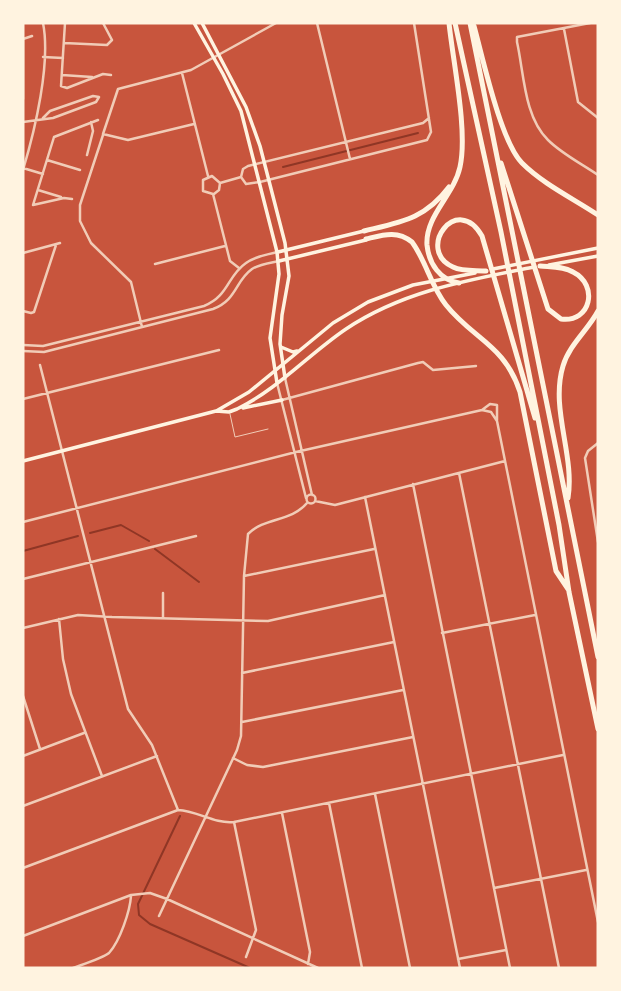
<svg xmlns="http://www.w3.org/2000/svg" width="621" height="991" viewBox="0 0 621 991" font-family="'Public Sans',sans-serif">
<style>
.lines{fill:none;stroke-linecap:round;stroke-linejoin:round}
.stream{stroke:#8f3625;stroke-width:2}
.service{stroke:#f1ccb7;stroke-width:1}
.minor{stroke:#f1ccb7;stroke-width:2.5}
.secondary{stroke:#fff3e0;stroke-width:3.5}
.motorway{stroke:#fff3e0;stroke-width:5}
</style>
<rect width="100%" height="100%" fill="#c8553d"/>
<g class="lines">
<path class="stream" d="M283 167 418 133
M90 533 121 525 149 541
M155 549 199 582
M23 551 78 536
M180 816 138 904 139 915 150 924 250 968"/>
<path class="service" d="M230 414 235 437 268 429"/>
<path class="minor" d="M65 23 61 86 67 88 103 74 111 75
M317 23 350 159
M414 23 431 132
M590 23 517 37V42C524 73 524 117 548 140 562 154 582 164 598 175
M564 29 578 102 598 118
M23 39 32 36
M64 43 107 45 112 40 103 23
M43 57 63 58
M182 73 208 176
M62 75 92 77
M23 99V39
M23 122 53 118 96 102 99 97 93 96 50 111 43 118
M194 124 128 140 103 134 118 89 191 70 276 23
M103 135 80 205V221L91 243 131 282 142 327
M87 155 93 131 91 122
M47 160 80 170
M23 168 43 174
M23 170C35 130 51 63 43 23
M241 177 246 184 260 182 427 140 431 132
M241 177 243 169 248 166 423 123 429 118
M220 183 241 177
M38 190 61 197
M213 194 230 261 239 268
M213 194 203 191V180L212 176 220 183
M214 194 219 190 220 183
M72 199 64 198 33 205 54 137 98 120
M23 253 60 243
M155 264 225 246
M23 311 31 313 34 312 56 245
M23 345 43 346 204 306C229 296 227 276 246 263 255 256 267 255 277 252
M23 351 44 352 213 309C237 300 235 281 252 269 260 264 270 263 279 261
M40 365 128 709 152 745 178 810
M285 378 312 495
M277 383 306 498
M23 399 219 350
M282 400 418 363 423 362 433 370 476 366
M482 410 490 404 497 405V420
M598 443 588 451 585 458 598 542
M459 473 559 968
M413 484 510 968
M306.5 499a4.5 4.5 0 1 1 9 0a4.5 4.5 0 1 1-9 0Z
M365 497 460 968
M315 501 335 505 505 461
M23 522 296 452 482 410 491 412 497 421 598 922
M244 576 374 549
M23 579 196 536
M163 618V593
M59 619 63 659 71 694 102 776
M23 628 78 615 112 617 268 621 385 595
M442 633 535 615
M242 673 394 642
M23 696 40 749
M242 722 403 690
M23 756 84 733
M233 758 247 765 263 767 413 737
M375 794 410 968
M329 803 362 968
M23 806 157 756
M282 813 310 952 308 964
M234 822 256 930 246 957
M23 868 178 810C198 811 214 824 234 822L563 755
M494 888 586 870
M159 916 237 750 241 736 244 576 248 534C265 517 291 522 307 503
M23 936 131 895 150 893 167 899 318 968
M458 959 506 950
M73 968C81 965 103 958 109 953 120 941 130 911 131 896"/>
<path class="secondary" d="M194 23 223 74 241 111 277 252 279 274 270 338 277 383
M202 23 246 107 260 146 285 243 289 276 282 315 280 344 285 378
M278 252 364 231
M279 261 366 240
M549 265 598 256
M493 269 598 248
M281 347 293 352 297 351
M243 408 282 400
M218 410 249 392 333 323 368 302 413 285 475 273
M23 461 216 411 229 412 237 409C278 389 309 354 346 329 403 291 468 280 534 267"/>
<path class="motorway" d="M449 23C453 62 468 131 460 167 454 195 425 216 427 245 429 264 440 280 459 283
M455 23 501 232 559 525 569 592 598 729
M470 23 598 657
M474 26C483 59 501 142 522 163 543 184 574 199 598 215
M501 163 548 309 561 319C591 323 599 285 573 272 563 266 551 267 540 266
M364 231C401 222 425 219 449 187
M366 239C383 235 397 230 412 242 426 261 431 286 446 305 473 339 505 345 520 392L556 571 568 589
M486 271C476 270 463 272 453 267 415 250 457 192 482 236L535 418
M568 498C575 455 550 409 563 366 569 345 588 330 598 311"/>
</g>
<rect width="621" height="991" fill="none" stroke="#fff3e0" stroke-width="49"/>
</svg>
